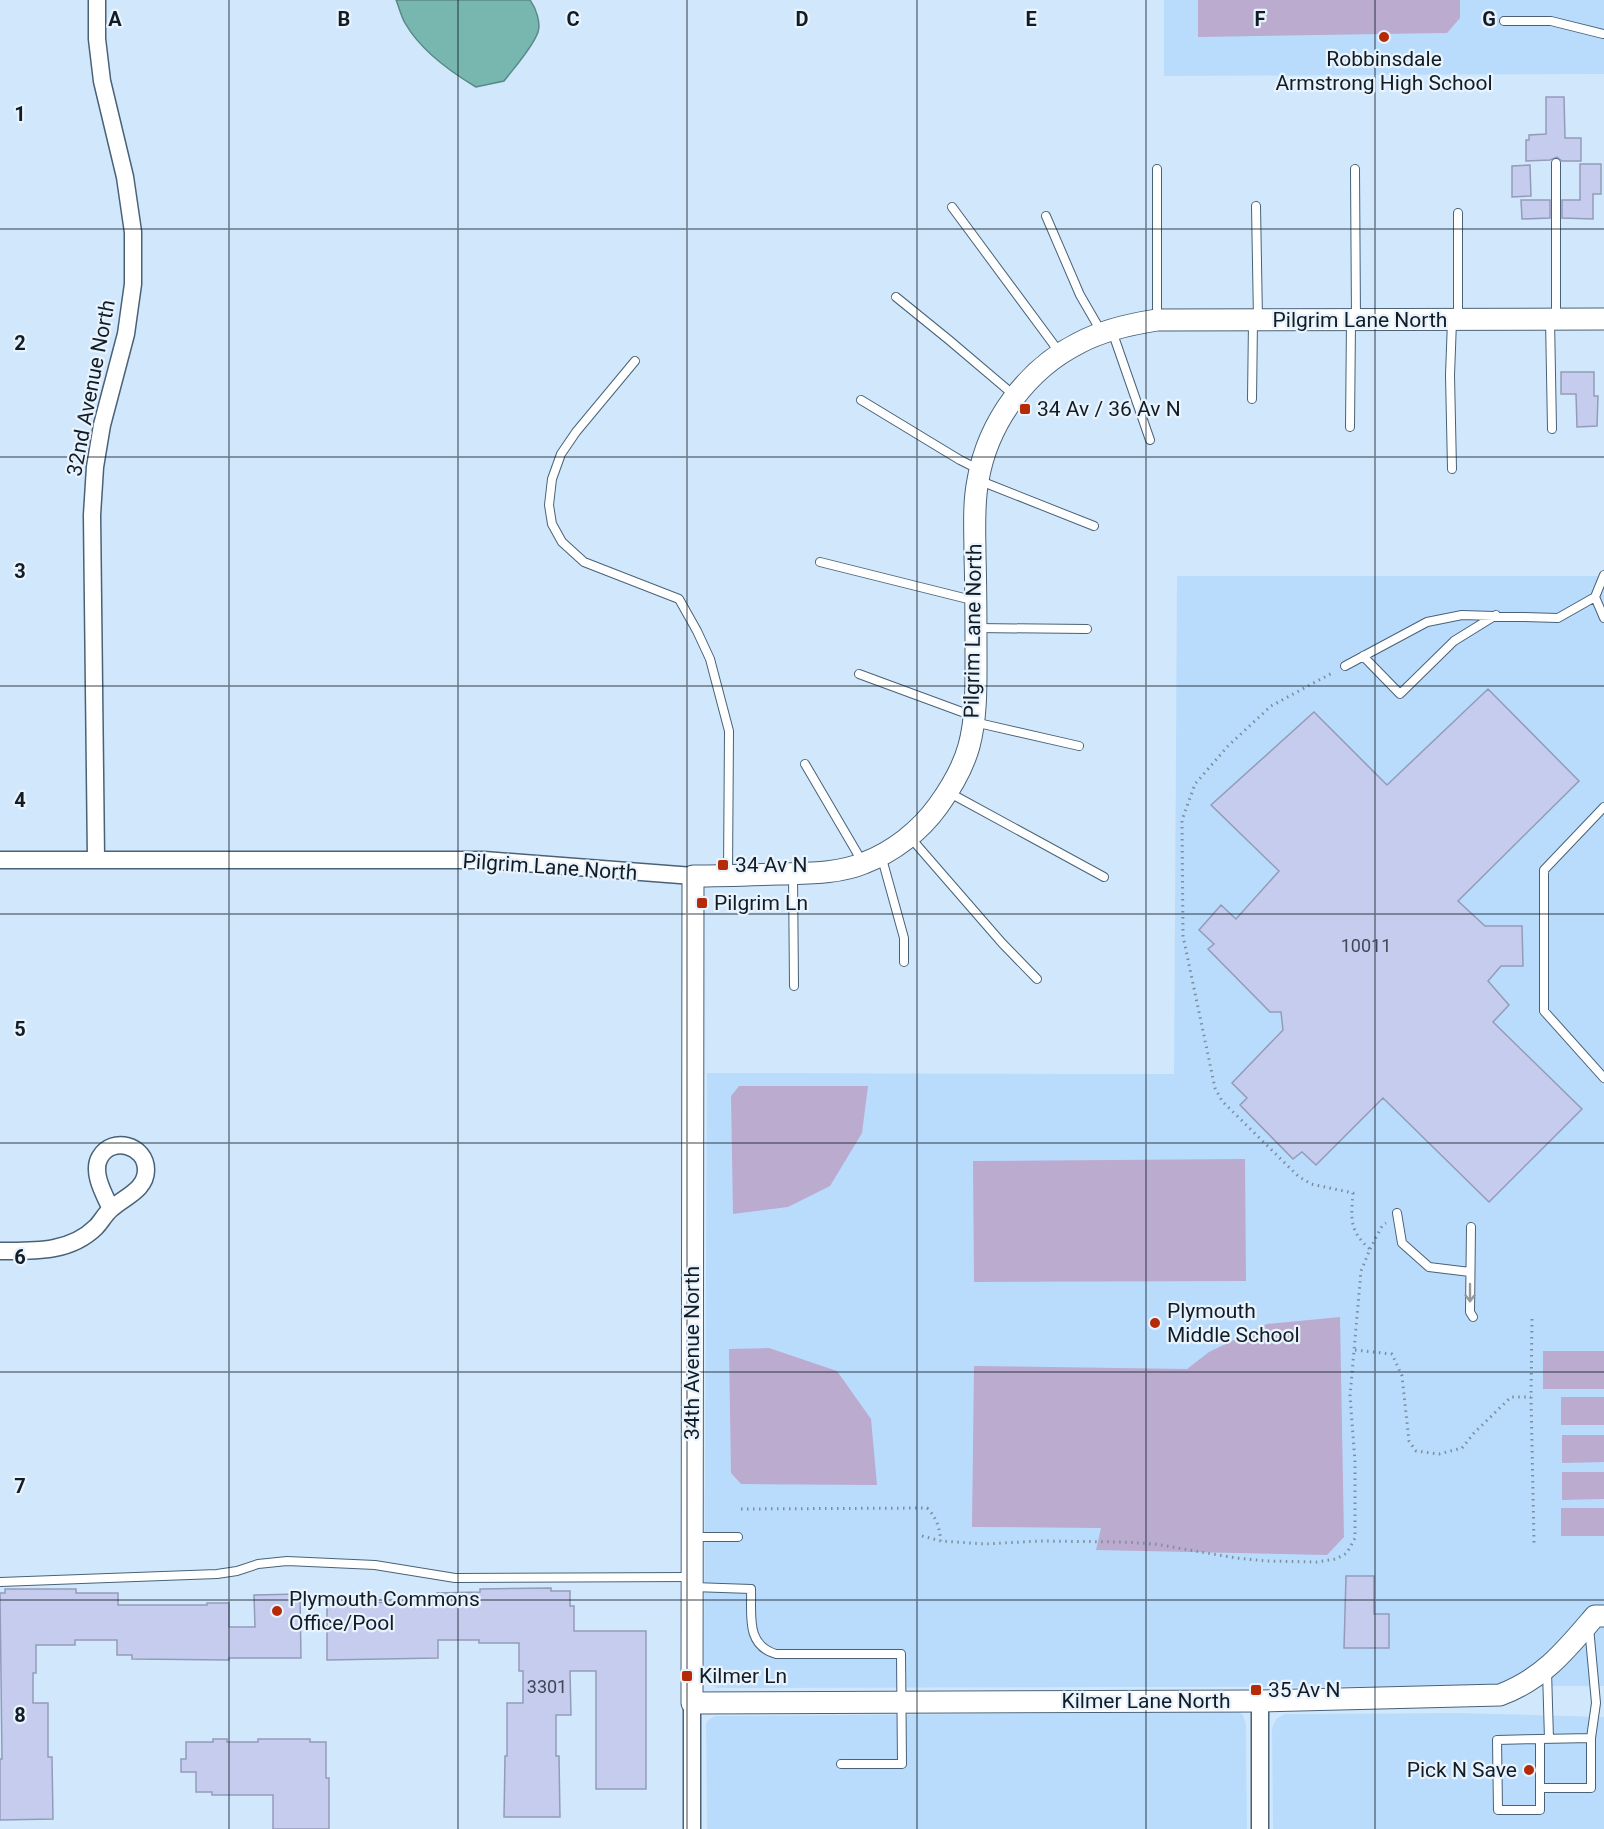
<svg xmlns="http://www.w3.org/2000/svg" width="1604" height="1829" viewBox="0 0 1604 1829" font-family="Roboto,sans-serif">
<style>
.built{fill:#badcfc}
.green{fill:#bbabcf}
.water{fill:#78b7b0;stroke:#598886;stroke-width:1.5}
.building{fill:#c5cced;stroke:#949bba;stroke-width:1.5}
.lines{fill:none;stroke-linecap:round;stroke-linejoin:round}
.service-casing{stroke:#496278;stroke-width:10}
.minor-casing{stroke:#496278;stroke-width:19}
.tertiary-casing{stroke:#496278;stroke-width:23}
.path{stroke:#7c8e9d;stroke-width:3;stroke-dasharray:1.5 4.5;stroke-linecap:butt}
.service{stroke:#fff;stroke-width:8}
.minor{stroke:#fff;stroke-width:16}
.tertiary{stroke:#fff;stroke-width:21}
.oneway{stroke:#94999d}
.grid{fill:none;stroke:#111c25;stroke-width:1.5;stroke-opacity:0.55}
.poi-dot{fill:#b52a07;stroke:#e8f3fe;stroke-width:2}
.labels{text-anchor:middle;stroke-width:4.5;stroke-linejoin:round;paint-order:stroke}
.number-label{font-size:18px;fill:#3e4857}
.poi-label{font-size:21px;fill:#111c25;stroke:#e8f3fe;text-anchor:start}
.street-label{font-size:21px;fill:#111c25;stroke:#e8f3fe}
.grid-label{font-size:20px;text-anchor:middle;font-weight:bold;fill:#111c25;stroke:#e8f3fe;stroke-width:4.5;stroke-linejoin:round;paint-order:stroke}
</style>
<rect width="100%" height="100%" fill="#d1e8fc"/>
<path class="built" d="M1164 0H1604V74L1164 76Z
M1177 576H1604V1686L717 1688 708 1683 704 1678 707 1073 1174 1074Z
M1239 1712 1243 1715 1246 1724 1247 1829H707L706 1724 708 1720 715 1716Z
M1462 1713 1604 1717V1829H1273L1272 1728 1276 1719 1284 1714Z"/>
<path class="green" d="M1198 0H1460V18L1447 33 1198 37Z
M739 1086H868L862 1133 830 1186 788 1207 733 1214 731 1096Z
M1245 1159 1246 1281 974 1282 973 1161Z
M1340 1317 1344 1537 1327 1555 1096 1550 1101 1528 972 1527 974 1366 1187 1369 1209 1352 1267 1324Z
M769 1348 837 1371 871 1419 877 1485 741 1484 731 1473 729 1349Z
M1543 1351H1604V1389H1543Z
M1561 1397H1604V1425H1561Z
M1562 1435H1604V1462L1562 1463Z
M1562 1472H1604V1499L1562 1500Z
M1561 1508H1604V1536H1561Z"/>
<path class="water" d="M396 0H530C536 8 541 23 538 32 533 47 514 68 504 81L476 87C449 71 421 51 405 23 401 16 399 7 396 0Z"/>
<path class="building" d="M1546 97H1564L1565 138H1581V161H1562L1557 157 1550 160 1526 161V140H1529V135L1546 134Z
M1580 164H1601V194H1593V219L1562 218V200H1580Z
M1530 165 1531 196 1512 197V166Z
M1521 200H1550V218L1522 219Z
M1561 372H1594V396H1598L1597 426 1577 427 1576 394H1561Z
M1488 689 1579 781 1458 901 1485 926H1522L1523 966H1501L1488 981 1509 1005 1493 1022 1582 1109 1489 1202 1383 1098 1316 1165 1302 1152 1293 1159 1240 1105 1247 1098 1232 1083 1283 1030 1281 1012H1270L1208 949 1214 944 1199 930 1221 905 1236 919 1279 871 1211 805 1314 712 1387 785Z
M1346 1576H1374V1614H1389V1648H1344Z
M551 1588V1591H570V1606H574V1631H646V1789H596V1671H570L571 1715H556V1756H559L560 1817H504L505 1756H507V1703H523V1671H519V1643H479V1640H438V1658L327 1660V1603L437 1602V1593L480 1592V1589Z
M5 1589H76V1593H118V1605H207V1603H229V1627H255L254 1595 300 1594 301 1658H229V1660L132 1659V1655H117V1640H75V1645H36V1673H33V1703H48V1757H52L53 1819 0 1820V1759H2L0 1593H5Z
M213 1739H227V1742H258V1739H310V1742H326V1778H329V1829H273V1795H212V1792H196V1772H181V1759H186V1742H213Z"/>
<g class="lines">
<defs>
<path id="service" d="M1504 21H1551L1603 34
M1157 169V320
M1355 169 1356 320
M1256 206 1258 320
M952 207 1060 353
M1458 213V319
M1046 216 1080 295 1102 333
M896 297 949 340 1015 396
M1556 318V163
M1550 319 1552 429
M1452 321 1450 375 1452 469
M1112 331 1150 440
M635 361 576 432 561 454 552 479 549 505 552 524 562 542 584 562 679 599 697 631 710 659 729 731 728 875
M1252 399 1253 321
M861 400 960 460 980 470
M1350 427 1351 321
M978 480 1094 526
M820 562 976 601
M1595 597 1604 618
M976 628 1087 629
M1363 656 1400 694 1454 641 1496 615
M1345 666 1427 622 1462 615 1558 618 1595 597 1604 575
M859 674 973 716
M974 722 1079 746
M805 764 863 863
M948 792 1104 877
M1604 807 1544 870V1011L1604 1078
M909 836 1002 943 1037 979
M881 855 904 938V962
M793 874 794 986
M1397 1213 1402 1243 1429 1267 1470 1272
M1471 1227 1470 1312 1473 1317
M694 1537H738
M0 1582 217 1574 237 1571 258 1564 287 1561 375 1565 455 1578 692 1577
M693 1587 751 1589C752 1614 745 1645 776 1654H901L902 1764H841
M1589 1627 1596 1703 1591 1738V1788H1540V1739L1591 1738
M1547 1671 1549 1739
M1540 1739 1497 1740 1498 1810H1540V1788"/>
<path id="minor" d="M96 859 92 515 95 467 102 425 126 334 133 284V232L125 177 102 81 97 39V0
M0 860H484L693 876
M0 1251C33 1251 70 1253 96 1227 101 1222 105 1214 111 1209 124 1197 146 1190 146 1170 146 1145 112 1136 100 1157 91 1172 104 1194 111 1209
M1260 1701V1829
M692 1703V1829"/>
<path id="tertiary" d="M1604 319 1157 320C1131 324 1103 330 1079 343 1027 369 988 422 978 480 973 505 975 531 975 556 976 588 976 620 976 651 976 683 977 716 969 746 963 768 951 788 938 806 920 831 893 852 864 863 838 874 806 873 779 874 750 875 721 876 693 876L692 1703 1260 1701 1500 1695C1543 1679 1566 1650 1595 1616H1604"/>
</defs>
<use href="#service" class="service-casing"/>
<use href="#minor" class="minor-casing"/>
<use href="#tertiary" class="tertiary-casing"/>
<path class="path" d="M1370 1249 1382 1226 1386 1223
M1532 1319 1531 1397 1534 1543
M1355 1350 1392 1354 1402 1376 1409 1441 1416 1451 1439 1454 1462 1448 1474 1433 1511 1397H1531
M741 1509 927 1508C937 1518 939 1527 941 1541
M922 1536 941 1541 985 1544 1039 1541 1123 1542 1155 1544 1236 1558 1266 1561 1317 1562 1336 1559 1347 1553 1355 1538V1462L1350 1396 1361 1271 1370 1249C1349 1231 1351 1219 1353 1193L1311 1184 1298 1176 1222 1101 1215 1088 1183 936 1182 820 1195 784 1228 746 1271 706 1334 672"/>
<use href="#service" class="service"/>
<use href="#minor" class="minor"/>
<use href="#tertiary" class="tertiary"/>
</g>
<defs><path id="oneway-shaft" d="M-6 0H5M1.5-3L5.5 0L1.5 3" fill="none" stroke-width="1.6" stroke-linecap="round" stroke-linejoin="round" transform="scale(1.5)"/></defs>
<use class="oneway" href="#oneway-shaft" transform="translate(1470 1293) rotate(90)"/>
<path class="grid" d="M229 0V1829M458 0V1829M687 0V1829M917 0V1829M1146 0V1829M1375 0V1829M0 229H1604M0 457H1604M0 686H1604M0 914H1604M0 1143H1604M0 1372H1604M0 1600H1604"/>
<g class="poi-dot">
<circle cx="1384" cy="37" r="6"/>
<rect x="1019" y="403" width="12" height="12" rx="3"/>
<rect x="717" y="859" width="12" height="12" rx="3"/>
<rect x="696" y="897" width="12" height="12" rx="3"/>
<circle cx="1155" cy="1323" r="6"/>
<circle cx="277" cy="1611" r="6"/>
<rect x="681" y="1670" width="12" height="12" rx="3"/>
<rect x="1250" y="1684" width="12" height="12" rx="3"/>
<circle cx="1529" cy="1770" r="6"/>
</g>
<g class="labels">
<g class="number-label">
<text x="1366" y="952">10011</text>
<text x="547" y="1693">3301</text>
</g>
<g class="poi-label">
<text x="1384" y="66" text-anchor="middle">Robbinsdale<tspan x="1384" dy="24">Armstrong High School</tspan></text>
<text x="1037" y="416">34 Av / 36 Av N</text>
<text x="735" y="872">34 Av N</text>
<text x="714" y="910">Pilgrim Ln</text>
<text x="1167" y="1318">Plymouth<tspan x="1167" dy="24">Middle School</tspan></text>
<text x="289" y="1606">Plymouth Commons<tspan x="289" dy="24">Office/Pool</tspan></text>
<text x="699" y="1683">Kilmer Ln</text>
<text x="1268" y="1697">35 Av N</text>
<text x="1517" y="1777" text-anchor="end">Pick N Save</text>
</g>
<g class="street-label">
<text x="1360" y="327">Pilgrim Lane North</text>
<text transform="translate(91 388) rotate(-79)" y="7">32nd Avenue North</text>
<text transform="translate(973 631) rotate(-89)" y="7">Pilgrim Lane North</text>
<text transform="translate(550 867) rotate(4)" y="7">Pilgrim Lane North</text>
<text transform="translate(692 1353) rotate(-90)" y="7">34th Avenue North</text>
<text x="1146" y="1708">Kilmer Lane North</text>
</g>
</g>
<g class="grid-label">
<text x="115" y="26">A</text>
<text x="344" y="26">B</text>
<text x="573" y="26">C</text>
<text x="802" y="26">D</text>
<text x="1031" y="26">E</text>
<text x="1260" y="26">F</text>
<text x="1489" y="26">G</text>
<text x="20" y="121">1</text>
<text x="20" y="350">2</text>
<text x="20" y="578">3</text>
<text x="20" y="807">4</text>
<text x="20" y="1036">5</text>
<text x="20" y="1264">6</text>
<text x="20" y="1493">7</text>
<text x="20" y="1722">8</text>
</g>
</svg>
